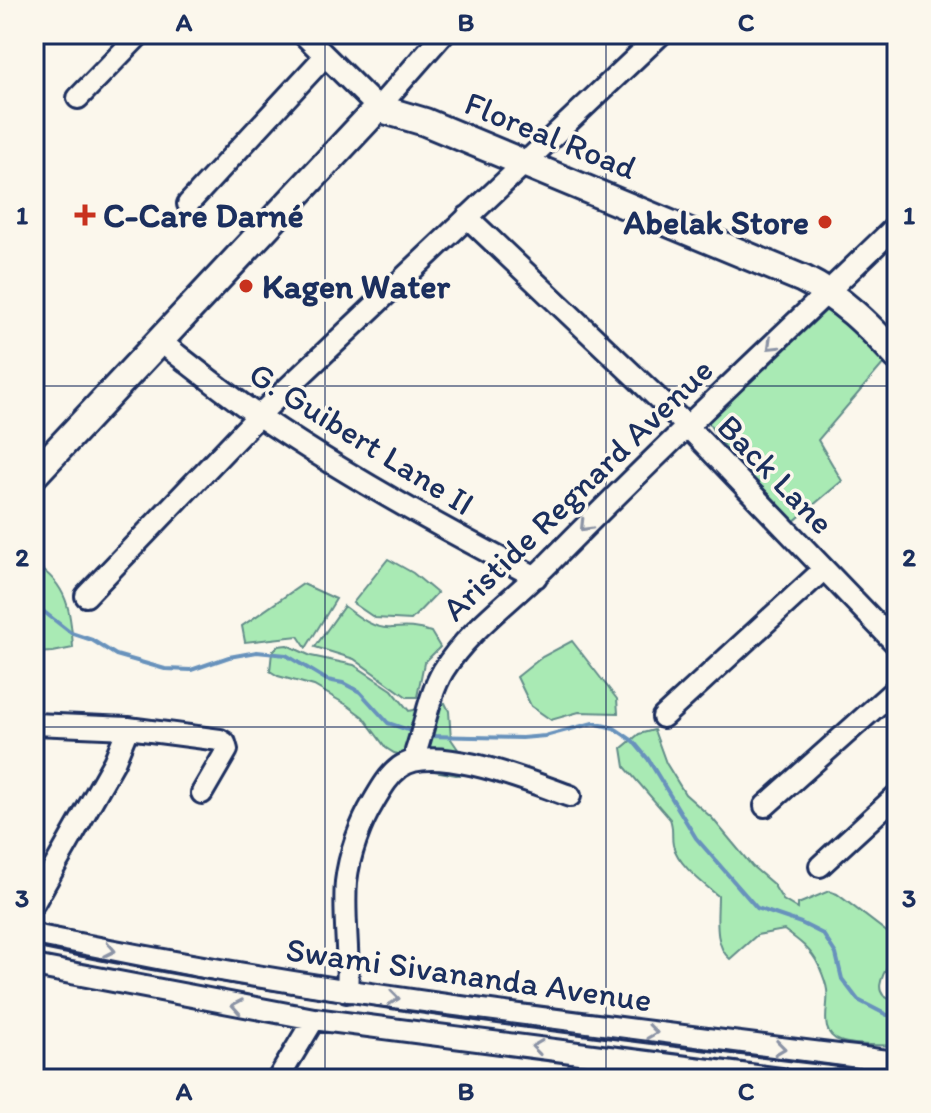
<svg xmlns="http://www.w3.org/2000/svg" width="931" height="1113" viewBox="0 0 931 1113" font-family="Itim,sans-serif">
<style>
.green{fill:#a9eab4;stroke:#628c89;stroke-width:2}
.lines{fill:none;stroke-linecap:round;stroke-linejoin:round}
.stream{stroke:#6792bc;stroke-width:4}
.minor-casing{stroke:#1b2f5e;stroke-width:26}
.major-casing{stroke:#1b2f5e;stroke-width:32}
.minor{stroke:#fbf7ec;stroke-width:20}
.major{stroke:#fbf7ec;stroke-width:26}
.tram{stroke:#1b2f5e;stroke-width:2}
.oneway{stroke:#8b93a5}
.grid{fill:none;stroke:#1b2f5e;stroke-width:2;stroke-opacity:0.55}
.poi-dot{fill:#c8321e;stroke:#fbf7ec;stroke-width:3}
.labels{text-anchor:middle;stroke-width:7;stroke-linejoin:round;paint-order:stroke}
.street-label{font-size:34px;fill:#1b2f5e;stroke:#fbf7ec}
.poi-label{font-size:34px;font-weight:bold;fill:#1b2f5e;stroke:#fbf7ec;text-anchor:start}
.neatline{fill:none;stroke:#1b2f5e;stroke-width:3}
.grid-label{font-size:26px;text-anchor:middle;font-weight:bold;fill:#1b2f5e}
</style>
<rect width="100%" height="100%" fill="#fbf7ec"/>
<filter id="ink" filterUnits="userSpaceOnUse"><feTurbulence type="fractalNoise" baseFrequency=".0125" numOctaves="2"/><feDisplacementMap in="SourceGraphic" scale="16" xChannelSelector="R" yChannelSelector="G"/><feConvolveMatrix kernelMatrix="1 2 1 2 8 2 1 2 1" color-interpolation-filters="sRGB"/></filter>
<g filter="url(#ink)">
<path class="green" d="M832 305 884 363 818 440 842 481 793 522C766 487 730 460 708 422Z
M388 559 413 573 437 593 411 620 375 618 353 603Z
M34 564C68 584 71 612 73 648L53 652 34 653Z
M303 584 336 599 306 648 298 636 245 642 242 626Z
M344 606C357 616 374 630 392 628 407 627 416 627 431 632L440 647 424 663 417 697H407L354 659 315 647Z
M572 641 617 699 618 713 579 712 551 720 531 706 517 677 542 657Z
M287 645 311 656 354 665 392 690 409 711 445 703 449 711 451 739 475 774 456 775 435 771 430 762 394 753 386 748 363 717 347 705 314 686 278 676 270 671 272 652 278 646Z
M654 730 666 763 685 794 712 818 752 866 773 884 783 900 798 909V904L829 891 837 894 888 933 897 949C888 967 864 996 897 1001V1046C879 1044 856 1047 840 1041 817 1033 830 1006 827 990 826 982 822 973 819 966 812 950 798 940 784 930L757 935 730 959C713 945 718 916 718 896 703 883 678 865 673 845 671 836 674 829 670 819L625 767 622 748 639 734Z"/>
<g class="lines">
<path class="stream" d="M34 604 71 633 92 640 116 655 165 669 191 670 229 657 257 652 286 655 327 680 343 683 360 692 388 723 414 732
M427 736 522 738 545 736 593 723 614 728 633 741 648 759 696 838 757 908 801 923 823 934 836 954 842 979 858 1000 887 1015 897 1013"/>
<defs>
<path id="minor" d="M303 34 378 108 443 34
M78 98 140 34
M188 204 325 56
M467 217 687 426 897 645
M161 342C193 367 225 393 259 416 347 476 441 528 536 577
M86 596 258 416 661 34
M663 717 823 570
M34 724 128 728 220 740 225 743 227 750 202 793
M418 760 416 751C425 725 429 695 443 671 469 629 515 598 549 563 662 447 781 338 897 225
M765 806 897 688
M820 866 897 795
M34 903 114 762 128 728
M34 935C319 994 608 1027 897 1062
M34 966 314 1019 781 1079
M347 992C350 955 343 918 346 882 349 855 360 824 374 801 381 789 388 776 400 767 434 742 533 783 570 796
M278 1079 314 1019"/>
<path id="major" d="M34 475 378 108 425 122 803 279C842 298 868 325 897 356"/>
</defs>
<use href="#minor" class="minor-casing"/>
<use href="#major" class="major-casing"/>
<use href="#minor" class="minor"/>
<use href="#major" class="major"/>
<path class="tram" d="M34 945 243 986 361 1004 897 1073"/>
</g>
<defs><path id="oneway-chevron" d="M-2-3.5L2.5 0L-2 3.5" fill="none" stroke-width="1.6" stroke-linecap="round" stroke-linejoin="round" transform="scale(2)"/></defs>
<g class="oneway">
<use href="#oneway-chevron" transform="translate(772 345) rotate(136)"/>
<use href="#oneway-chevron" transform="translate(585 526) rotate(134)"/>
<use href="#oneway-chevron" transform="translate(110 950) rotate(11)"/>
<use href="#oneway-chevron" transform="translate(394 998) rotate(8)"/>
<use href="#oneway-chevron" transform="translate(237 1006) rotate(-170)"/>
<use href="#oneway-chevron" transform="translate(652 1032) rotate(8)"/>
<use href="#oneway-chevron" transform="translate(537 1047) rotate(-172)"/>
<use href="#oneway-chevron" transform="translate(780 1048) rotate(7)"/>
</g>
</g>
<path class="grid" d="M325 34V1079M606 34V1079M34 386H897M34 727H897"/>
<g class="poi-dot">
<path d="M81 203h8v8h8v8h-8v8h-8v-8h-8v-8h8z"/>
<circle cx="825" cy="222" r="8"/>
<circle cx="246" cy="286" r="8"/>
</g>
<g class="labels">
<g class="street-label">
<text transform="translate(551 135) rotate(22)" y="12">Floreal Road</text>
<text transform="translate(362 438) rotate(32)" y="12">G. Guibert Lane II</text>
<text transform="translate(776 474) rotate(46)" y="12">Back Lane</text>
<text transform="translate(577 489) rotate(-44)" y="12">Aristide Regnard Avenue</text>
<text transform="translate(469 974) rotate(8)" y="12">Swami Sivananda Avenue</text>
</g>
<g class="poi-label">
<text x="103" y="227">C-Care Darné</text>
<text x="809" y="234" text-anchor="end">Abelak Store</text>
<text x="262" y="298">Kagen Water</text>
</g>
</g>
<rect width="931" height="1113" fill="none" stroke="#fbf7ec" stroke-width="88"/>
<rect x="44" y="44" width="843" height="1025" class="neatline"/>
<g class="grid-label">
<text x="184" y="31">A</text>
<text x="466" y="31">B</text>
<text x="746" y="31">C</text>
<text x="22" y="224">1</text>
<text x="909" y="224">1</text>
<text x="22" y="566">2</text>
<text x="909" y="566">2</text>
<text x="22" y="907">3</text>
<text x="909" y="907">3</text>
<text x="184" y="1100">A</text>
<text x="466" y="1100">B</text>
<text x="746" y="1100">C</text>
</g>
</svg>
